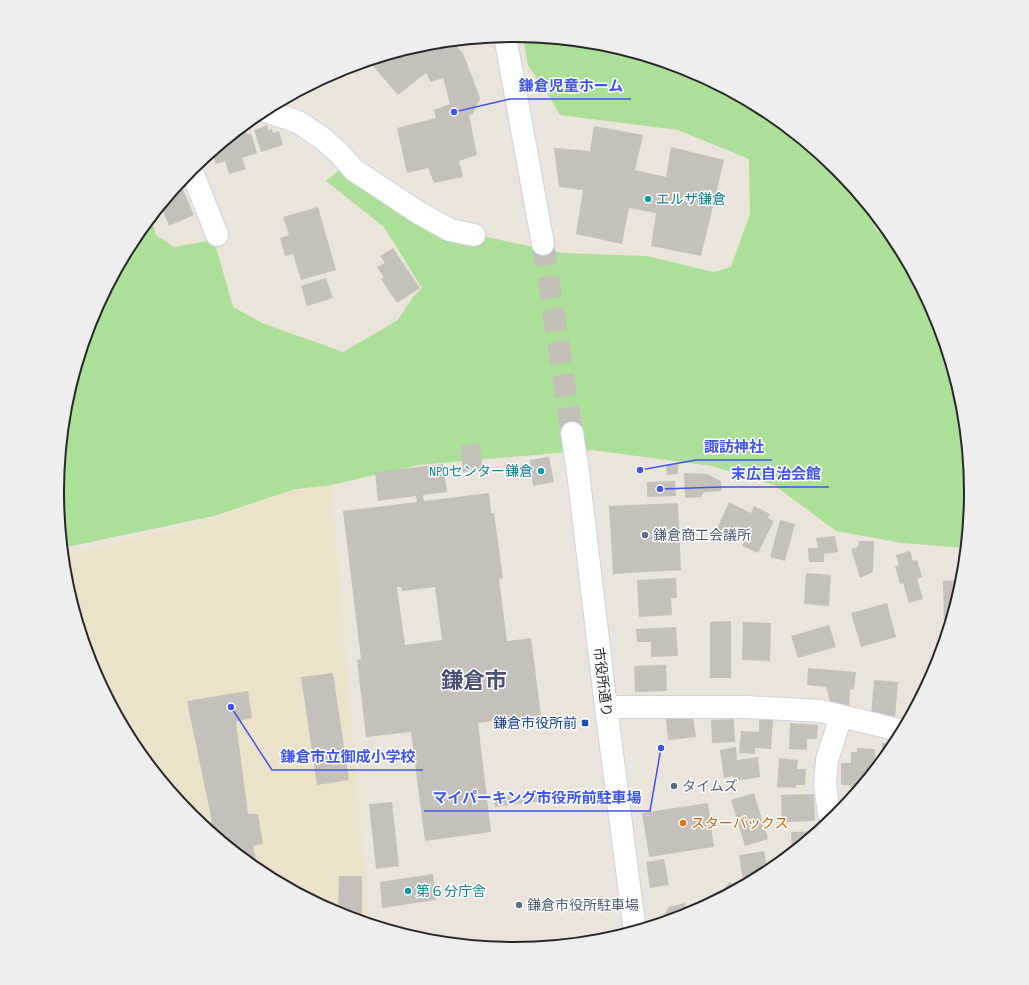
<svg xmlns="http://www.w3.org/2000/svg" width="1029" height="985" viewBox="0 0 1029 985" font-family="'Sofia Sans Condensed','Noto Sans JP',sans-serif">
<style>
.education{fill:#ebe2c9}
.green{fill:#acdf98}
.building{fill:#c5c1ba;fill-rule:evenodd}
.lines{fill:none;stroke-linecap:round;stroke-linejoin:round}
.minor-tunnel{stroke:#c3beb6;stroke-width:22;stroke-dasharray:22 11;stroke-linecap:butt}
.minor-casing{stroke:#cfd1e1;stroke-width:24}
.minor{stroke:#fff;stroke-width:22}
.culture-dot{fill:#0f9aa8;stroke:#fff;stroke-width:1.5}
.service-dot{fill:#5c6f8a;stroke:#fff;stroke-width:1.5}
.transit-dot{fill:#1a4fb4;stroke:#fff;stroke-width:1.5}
.food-dot{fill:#e8710a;stroke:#fff;stroke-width:1.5}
.labels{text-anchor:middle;stroke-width:3;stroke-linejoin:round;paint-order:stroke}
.culture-label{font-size:14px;fill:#0d838f;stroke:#fff;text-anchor:start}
.service-label{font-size:14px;fill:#4e5e75;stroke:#fff;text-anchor:start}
.street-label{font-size:14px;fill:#282828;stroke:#fff}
.transit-label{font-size:14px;fill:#164399;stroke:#fff;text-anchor:end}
.food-label{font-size:14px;fill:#c56008;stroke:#fff;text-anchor:start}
.town-label{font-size:22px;font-weight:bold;fill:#4b5076;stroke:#fff}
.rim{fill:none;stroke:#282828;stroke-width:2}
.leader{fill:none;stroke:#3f55f2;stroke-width:1.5}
.callout-dot{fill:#3f55f2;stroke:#fff;stroke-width:1.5}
.callout-label{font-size:15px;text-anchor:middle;font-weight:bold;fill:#3f55f2;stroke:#fff;stroke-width:3;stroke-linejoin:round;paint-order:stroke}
</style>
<rect width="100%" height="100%" fill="#eae4da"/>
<path class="education" d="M331 485 369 924 339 915 260 873 191 816 134 746 92 667 66 582 63 555 193 525 289 492Z"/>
<path class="green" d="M523 36 604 44 690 70 769 112 838 169 856 191V192L877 231 894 237 895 239 937 318 963 403 972 493 967 548 902 543 836 531 774 485 712 466 592 450 418 465 331 485 296 489 214 516 62 548 57 492 66 403 92 317 134 238 151 218 156 235 174 247 214 240 233 307 262 323 343 352 398 320 413 297 422 288 384 227 326 181 350 161 457 231 562 253 646 256 714 272 731 267 750 214 749 159 678 130 560 115 547 93 528 65Z"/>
<path class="building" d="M451 41 463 53 480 98 473 114 469 115 477 155 459 161 463 177 434 183 428 168 407 173 397 128 436 118 434 110 450 104 443 78 431 82 426 73 398 95 369 61 425 44Z
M267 125 268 130 272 129 273 133 279 131 283 145 261 152 254 130Z
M594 126 643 135 635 170 666 177 671 147 724 160 701 256 651 246 656 213 629 208 622 244 576 234 583 190 559 187 554 148 590 151Z
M245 129 247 134 251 133 257 153 242 158 246 169 229 174 225 161 216 164 213 155 209 157 208 155 236 132Z
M180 183 194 215 169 226 161 206Z
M318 207 336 270 301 280 293 254 285 256 280 238 289 235 283 217Z
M393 248 420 288 397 303 381 279 384 277 377 267 385 263 380 256Z
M326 278 333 298 307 306 301 286Z
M480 443 483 469 463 472 460 446Z
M549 457 554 482 533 486 530 460Z
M443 464 447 492 423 495 424 501 489 493 491 513H494L503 578 499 579 507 641 531 638 541 715 478 723 491 832 425 841 411 732 366 737 357 660 361 659 343 511 417 502 416 496 378 501 375 472ZM397 587H401L402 591 435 587 442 640 405 645Z
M678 464V474L667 475 666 465Z
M684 473 707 474 721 481 722 491 704 492 701 497 685 498Z
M675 481 676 496 647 497V482Z
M729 502 751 513 754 506 770 514 768 518 774 521 758 553 742 546 748 531 737 526 731 539 716 531Z
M678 503 681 570 613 574 609 506Z
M780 520 795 524 785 561 770 557Z
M835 536 838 552 824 554V562H809L808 548H818L816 538Z
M859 541H874L873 572 860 578 851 549 858 547Z
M910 551 913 561 917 560 922 577 917 579 923 599 909 603 903 583 900 584 895 566 899 565 896 555Z
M806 573 831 575 829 606 804 604Z
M676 578 677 598H671L672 615 639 617 637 580Z
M963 580 947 635H944L943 581Z
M887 603 896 637 861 647 851 613Z
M731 621V678H710V622Z
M743 622 771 623 770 661 742 660Z
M829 625 836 647 798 658 791 636Z
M676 627 678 656 651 657V642H637L636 629Z
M934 652 942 653 935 671H933Z
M666 665 667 691 635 692 634 666Z
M808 668 856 672 854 690 850 689 849 707 831 705 826 687 807 685Z
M333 673 349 780 317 785 301 677Z
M874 680 898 682 895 718 871 716Z
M248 691 252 718 236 722 248 814H258L263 844 253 846 259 872 200 824 212 822 187 701Z
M122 711 126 730 125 731 115 712Z
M693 716 696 737 668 740 666 719Z
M734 719 735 742 712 743 711 720Z
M759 720H773L771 749 755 748V754L739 753 741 731 759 732Z
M790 723 818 725 817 739H807V750L789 749Z
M882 743H897L883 761H882Z
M736 747 737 760 758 757 760 777 734 781 733 776 724 778 720 750Z
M857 748 875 749V771L851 800V785H841V763H851V752H857Z
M779 758 798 760 797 769H806L805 785H796V788L777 787Z
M548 791 549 800 495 807 494 798Z
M754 793 768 839 745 846 731 800Z
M814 794 815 821 782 822 781 795Z
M392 802 399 866 376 869 369 804Z
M708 803 714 847 649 857 642 813Z
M820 831 792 854 791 832Z
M764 851 768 873 744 886 739 855Z
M664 859 669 885 650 888 646 862Z
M433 874 436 900 382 908 380 882Z
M339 876H362V922L338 915Z
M730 882 738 890 717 901 715 899Z
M685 903 688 916 657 925 669 907Z"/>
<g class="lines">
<path class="minor-tunnel" d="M543 244 572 433"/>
<defs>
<path id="minor" d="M505 36 543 244
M263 110 298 122 322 138 339 153 354 170 419 213 450 230 474 235
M191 169 217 235
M572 433 578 472 606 707 635 932
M606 707H746L821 711 903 731
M829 814 825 783 827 760 841 716"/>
</defs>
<use href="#minor" class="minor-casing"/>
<use href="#minor" class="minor"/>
</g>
<g class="culture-dot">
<circle cx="648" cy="199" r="4"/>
<circle cx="541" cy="471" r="4"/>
<circle cx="408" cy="891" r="4"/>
</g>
<g class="service-dot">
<circle cx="645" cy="535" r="4"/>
<circle cx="674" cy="786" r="4"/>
<circle cx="519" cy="905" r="4"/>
</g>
<rect class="transit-dot" x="581" y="719" width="8" height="8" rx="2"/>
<circle class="food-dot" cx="683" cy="823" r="4"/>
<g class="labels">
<g class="culture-label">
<text x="656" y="204">エルザ鎌倉</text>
<text x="533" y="476" text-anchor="end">NPOセンター鎌倉</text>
<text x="416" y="896">第６分庁舎</text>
</g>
<g class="service-label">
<text x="653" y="540">鎌倉商工会議所</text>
<text x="682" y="791">タイムズ</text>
<text x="527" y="910">鎌倉市役所駐車場</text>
</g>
<g class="street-label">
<text transform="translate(603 682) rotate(83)" y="5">市役所通り</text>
</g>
<g class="transit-label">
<text x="577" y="728">鎌倉市役所前</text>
</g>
<g class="food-label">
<text x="691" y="828">スターバックス</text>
</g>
<g class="town-label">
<text x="474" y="688">鎌倉市</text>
</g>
</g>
<path d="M0 0H1029V985H0ZM64 492a450 450 0 1 1 900 0a450 450 0 1 1-900 0Z" fill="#eee" fill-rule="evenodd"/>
<path class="rim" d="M64 492a450 450 0 1 1 900 0a450 450 0 1 1-900 0Z"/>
<path class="leader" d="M454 112L510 99H631M640 470L696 460H772M660 489L723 487H829M231 707L272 770H423M661 748L650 811H424"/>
<g class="callout-dot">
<circle cx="454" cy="112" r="4"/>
<circle cx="640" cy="470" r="4"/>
<circle cx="660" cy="489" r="4"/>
<circle cx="231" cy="707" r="4"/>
<circle cx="661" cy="748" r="4"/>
</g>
<g class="callout-label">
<text x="571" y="91">鎌倉児童ホーム</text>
<text x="734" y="452">諏訪神社</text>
<text x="776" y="479">末広自治会館</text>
<text x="348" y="762">鎌倉市立御成小学校</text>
<text x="537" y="803">マイパーキング市役所前駐車場</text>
</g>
</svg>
